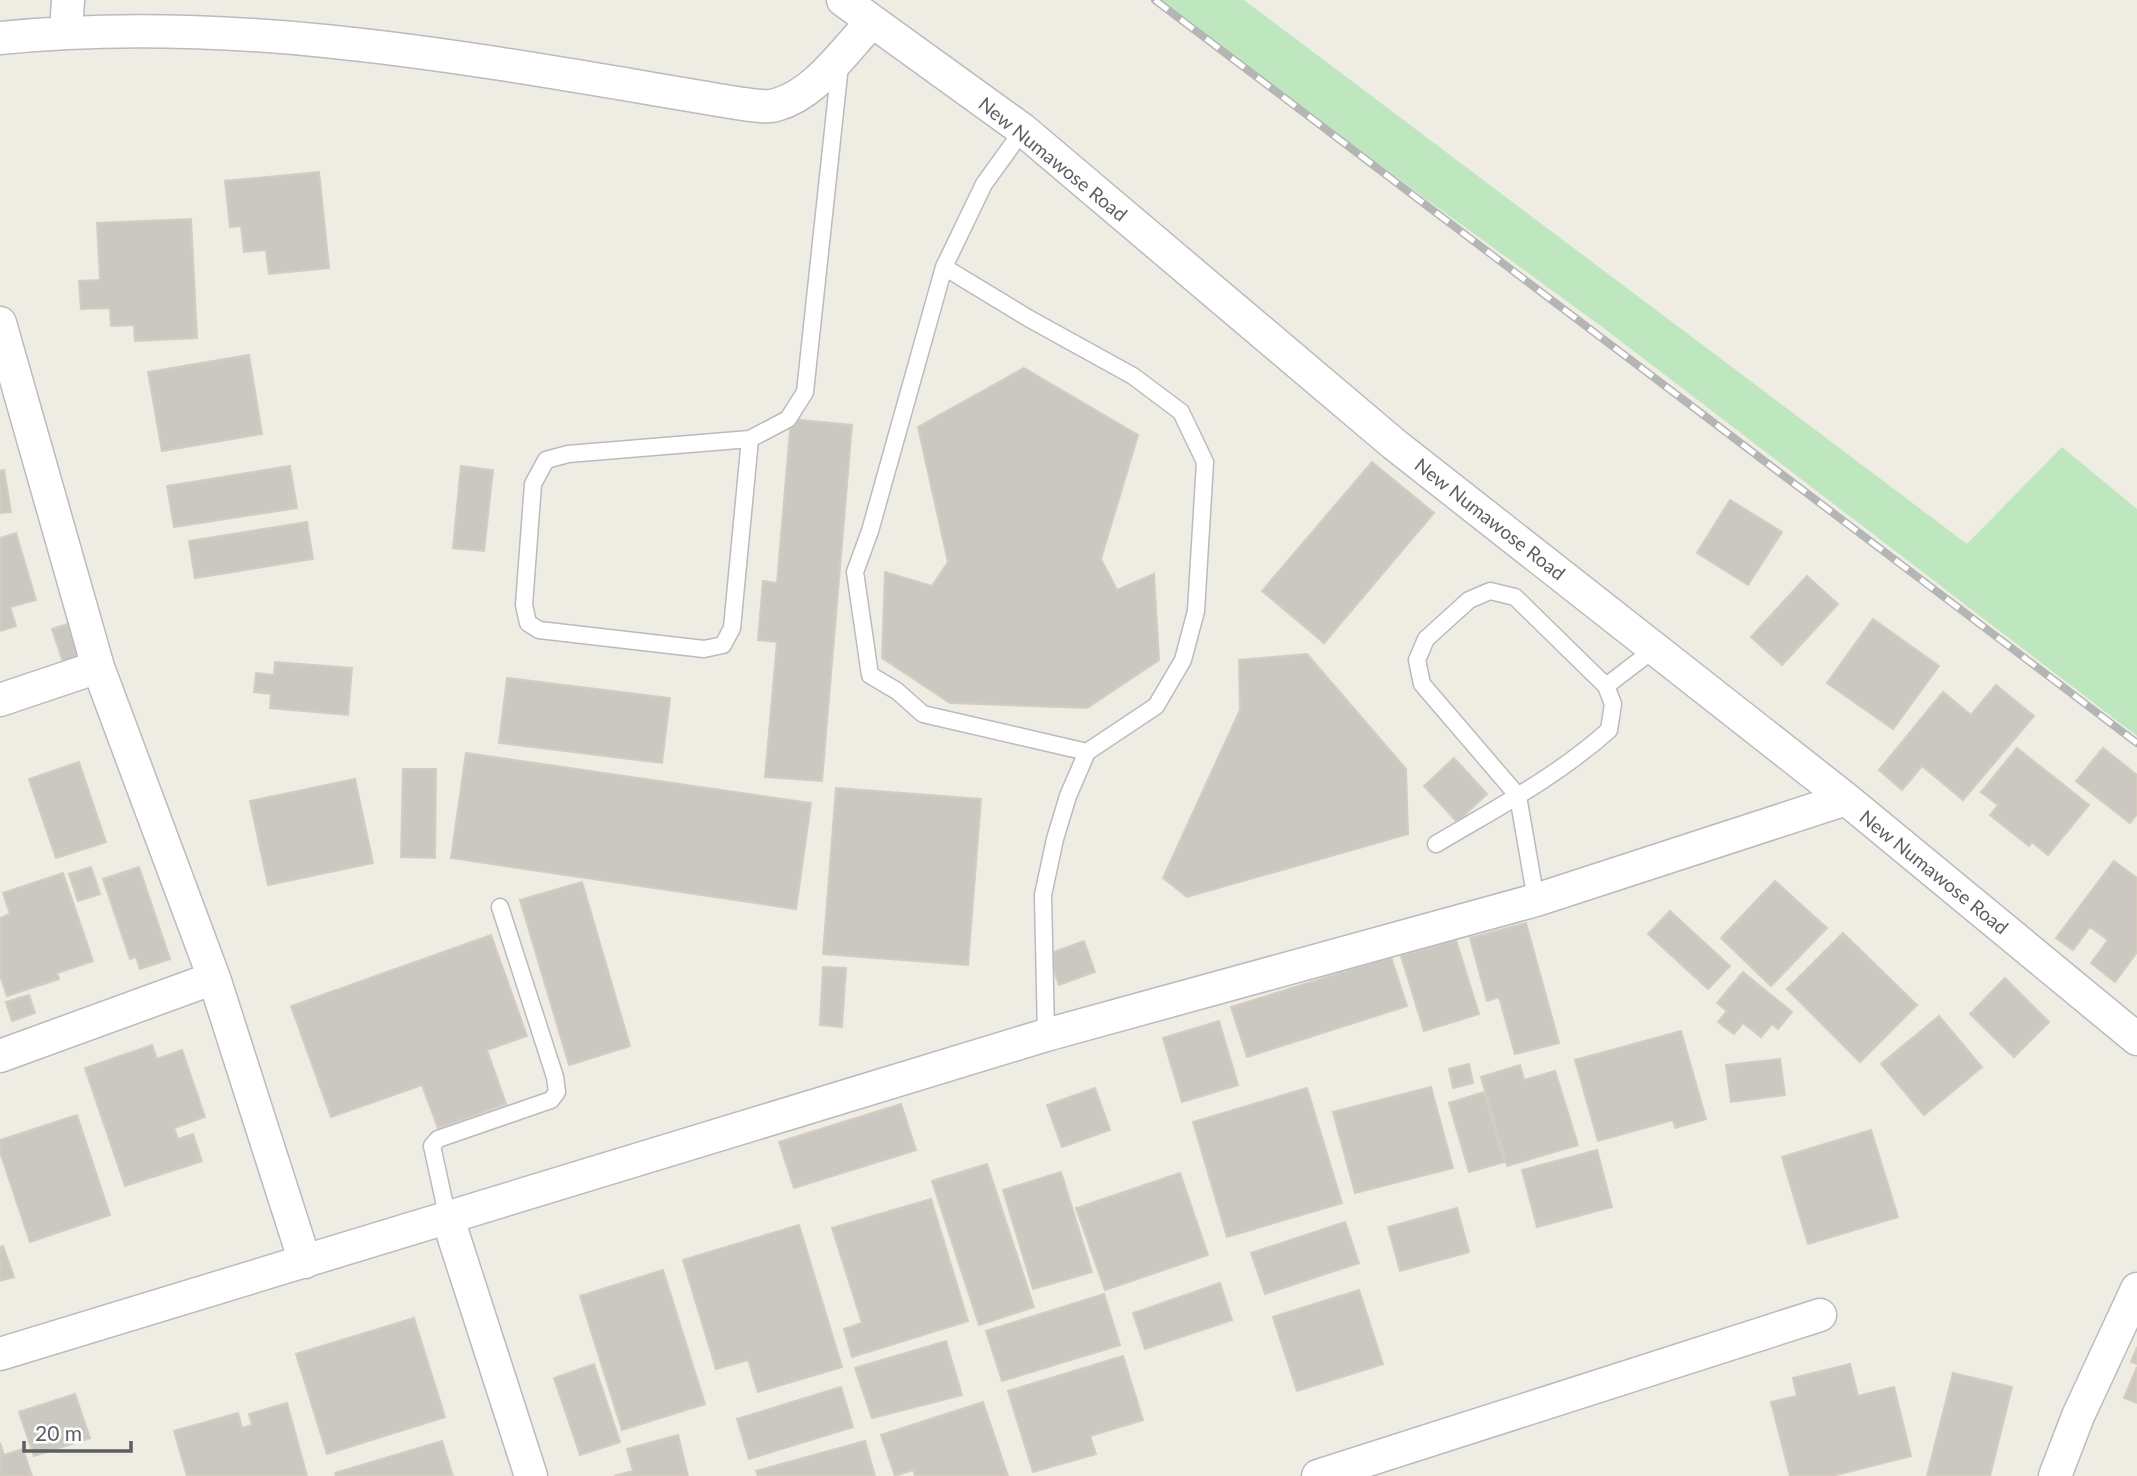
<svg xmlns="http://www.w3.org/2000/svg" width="2137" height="1476" viewBox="0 0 2137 1476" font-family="Lato,sans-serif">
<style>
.green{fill:#bfe7bf}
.building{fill:#cbc8c2;stroke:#d3cdc1;stroke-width:2}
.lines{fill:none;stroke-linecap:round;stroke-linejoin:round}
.service-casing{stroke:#b8bbc0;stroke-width:19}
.minor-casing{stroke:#b8bbc0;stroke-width:35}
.service{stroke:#fff;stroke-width:16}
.minor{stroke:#fff;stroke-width:32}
.rail-casing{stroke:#b4b5b5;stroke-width:8}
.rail{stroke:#fff;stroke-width:5;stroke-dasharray:16;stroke-linecap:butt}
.labels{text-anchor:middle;stroke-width:5;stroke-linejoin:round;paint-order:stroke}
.street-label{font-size:19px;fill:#5b5f64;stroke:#fff}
</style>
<rect width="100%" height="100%" fill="#eeece3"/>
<path class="green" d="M1152 0H1244L1967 544 2062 447 2137 509V736L1601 326Z"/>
<path class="building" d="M319 172 329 268 269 274 266 250 244 252 241 226 230 227 225 181Z
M191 219 197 338 135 341 134 325 111 326 110 308 81 309 79 281 100 280 97 223Z
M249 355 262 434 162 451 148 372Z
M1024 368 1138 435 1101 559 1117 590 1154 574 1159 660 1087 708 950 703 882 658 885 572 932 586 948 562 918 427Z
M791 419 852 425 822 781 765 777 777 642 758 640 763 581 777 583Z
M1372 462 1434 513 1324 643 1262 591Z
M290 466 297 508 174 527 167 486Z
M461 466 493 470 484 551 453 548Z
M4 470 11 512 0 513V471Z
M1730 500 1782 532 1748 585 1697 553Z
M307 522 313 559 195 578 189 541Z
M16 533 36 600 10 607 16 626 0 631V538Z
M1807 576 1838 604 1782 665 1751 637Z
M1873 619 1939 666 1893 729 1827 683Z
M71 623 82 660 64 665 52 629Z
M1307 654 1406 769 1408 834 1187 897 1163 878 1240 710 1239 660Z
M275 662 352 668 348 715 270 708 271 694 254 692 256 673 274 675Z
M507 678 670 698 662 763 499 743Z
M1996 685 2034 716 1963 800 1922 766 1902 790 1879 770 1943 692 1971 715Z
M2017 748 2089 805 2048 855 2032 842 2029 846 1990 815 1998 805 1981 792Z
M2103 748 2137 775V814L2130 823 2076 781Z
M466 753 811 803 796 909 451 858Z
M1454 758 1487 794 1457 822 1424 786Z
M79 762 106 842 56 858 29 779Z
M403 769H436L435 858 401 857Z
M355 779 373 863 268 885 250 801Z
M836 788 981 799 968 965 823 954Z
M2114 861 2137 878V952L2115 982 2091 963 2108 940 2090 927 2073 950 2056 938Z
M91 867 100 894 78 901 69 874Z
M139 867 170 959 140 969 136 957 130 959 103 879Z
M63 873 93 961 57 973 59 979 7 996 0 975V918L10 914 3 893Z
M1775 881 1827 928 1771 986 1721 938Z
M582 882 630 1046 569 1065 520 900Z
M1670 911 1730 966 1708 989 1648 934Z
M1526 923 1559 1043 1515 1054 1499 997 1487 1001 1470 938Z
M1843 933 1917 1005 1860 1062 1787 989Z
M491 935 527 1036 487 1050 506 1104 438 1128 422 1085 331 1117 291 1006Z
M1456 940 1479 1014 1424 1031 1401 956Z
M1084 941 1095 972 1059 985 1048 954Z
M1391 957 1407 1006 1247 1057 1231 1007Z
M823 967 846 968 842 1027 820 1025Z
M1743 972 1792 1012 1778 1029 1772 1024 1761 1037 1743 1023 1734 1034 1718 1022 1727 1011 1717 1003Z
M2005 978 2049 1022 2014 1057 1970 1014Z
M29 995 35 1013 12 1021 6 1002Z
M1939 1016 1982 1067 1924 1115 1881 1064Z
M1219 1021 1238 1085 1182 1102 1163 1038Z
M1681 1031 1706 1119 1675 1128 1673 1120 1598 1141 1575 1060Z
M152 1045 157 1059 182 1050 205 1117 174 1128 178 1139 193 1134 202 1161 125 1186 85 1068Z
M1780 1059 1785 1095 1731 1102 1726 1065Z
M1469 1064 1473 1083 1453 1088 1449 1069Z
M1520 1065 1524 1080 1555 1071 1578 1145 1507 1166 1481 1077Z
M1431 1087 1453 1168 1355 1193 1333 1112Z
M1095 1088 1110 1130 1062 1147 1047 1105Z
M1307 1088 1342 1203 1227 1237 1193 1122Z
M1484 1092 1504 1162 1469 1172 1449 1103Z
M901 1104 916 1150 794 1188 779 1142Z
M77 1115 110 1215 30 1242 0 1152V1140Z
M1871 1130 1898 1217 1808 1244 1782 1157Z
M1597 1150 1612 1207 1537 1227 1522 1170Z
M987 1164 1034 1307 979 1325 932 1181Z
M1061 1172 1092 1272 1033 1289 1003 1190Z
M1180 1173 1208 1255 1105 1290 1076 1208Z
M931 1199 968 1321 852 1357 844 1329 862 1323 832 1228Z
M1457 1208 1469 1252 1400 1271 1388 1227Z
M1345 1222 1359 1263 1265 1294 1251 1253Z
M799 1225 842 1367 758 1392 748 1360 716 1369 683 1260Z
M3 1246 14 1277 0 1281V1247Z
M663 1270 705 1404 622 1430 580 1296Z
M1220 1283 1232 1320 1145 1349 1133 1313Z
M1359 1290 1383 1364 1297 1391 1273 1317Z
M1104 1294 1120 1345 1002 1381 986 1331Z
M414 1318 445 1417 327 1454 296 1354Z
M946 1341 962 1395 872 1418 855 1368Z
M2137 1347V1364L2131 1362Z
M1123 1356 1143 1420 1090 1436 1096 1454 1033 1472 1008 1391Z
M594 1364 620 1442 580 1455 554 1378Z
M1850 1364 1858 1396 1894 1387 1911 1456 1832 1476H1790L1771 1402 1797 1396 1793 1378Z
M2137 1367V1403L2124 1398Z
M1953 1373 2012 1387 1990 1476H1927Z
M841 1387 853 1427 749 1459 737 1419Z
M75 1394 90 1438 34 1456 19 1412Z
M983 1402 1008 1476H915L913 1470 895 1476 881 1435Z
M287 1403 307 1476H187L174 1431 238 1413 242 1428 252 1425 249 1414Z
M678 1435 688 1476H614L633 1471 627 1449Z
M442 1441 453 1476H336L335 1473Z
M865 1441 875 1476H758L756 1471Z
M0 1443 4 1455 23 1449 32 1476H0Z"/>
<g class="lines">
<defs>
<path id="service" d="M1023 130 984 184 944 267 1028 318 1133 376 1181 412 1205 462 1196 611 1183 660 1156 706 1087 752 1068 796 1055 839 1043 895 1046 1035
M944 267 870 531 855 572 870 675 897 691 923 714 1087 752
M750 439 732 628 723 645 704 649 539 630 528 623 524 605 533 484 546 460 568 454 750 439 788 419 805 392 840 65
M1606 686 1657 647
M1436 844C1495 809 1558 776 1609 730L1613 704 1606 686 1515 597 1490 591 1469 600 1426 639 1417 660 1422 684 1518 796 1536 900
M448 1219 432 1146 438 1139 551 1100 557 1092 555 1077 500 907"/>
<path id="minor" d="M843 0 1023 130 1394 444 1846 799 2137 1039
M66 32 68 0
M0 38C248 12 499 64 743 104 753 105 767 108 776 105 816 94 844 51 871 23
M0 323 98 667 214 978 305 1262
M0 700 98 667
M0 1056 214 978
M448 1219 531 1476
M0 1354 1046 1035 1536 900 1846 799
M1318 1476 1820 1315
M2055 1476 2078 1416 2137 1289"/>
</defs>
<use href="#service" class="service-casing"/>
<use href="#minor" class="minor-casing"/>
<use href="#service" class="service"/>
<use href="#minor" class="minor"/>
<defs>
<path id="rail" d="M1155 0 2137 743"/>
</defs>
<use href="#rail" class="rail-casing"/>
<use href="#rail" class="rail"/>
</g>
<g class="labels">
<g class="street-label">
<text transform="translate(1053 159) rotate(39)" y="7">New Numawose Road</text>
<text transform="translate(1490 519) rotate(38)" y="7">New Numawose Road</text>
<text transform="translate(1934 872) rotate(39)" y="7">New Numawose Road</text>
</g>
</g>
<path d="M24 1441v10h107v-10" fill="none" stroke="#5b5f64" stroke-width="3.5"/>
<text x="35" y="1441" font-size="21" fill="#5b5f64" stroke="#ffffff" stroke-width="5" paint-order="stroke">20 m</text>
</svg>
